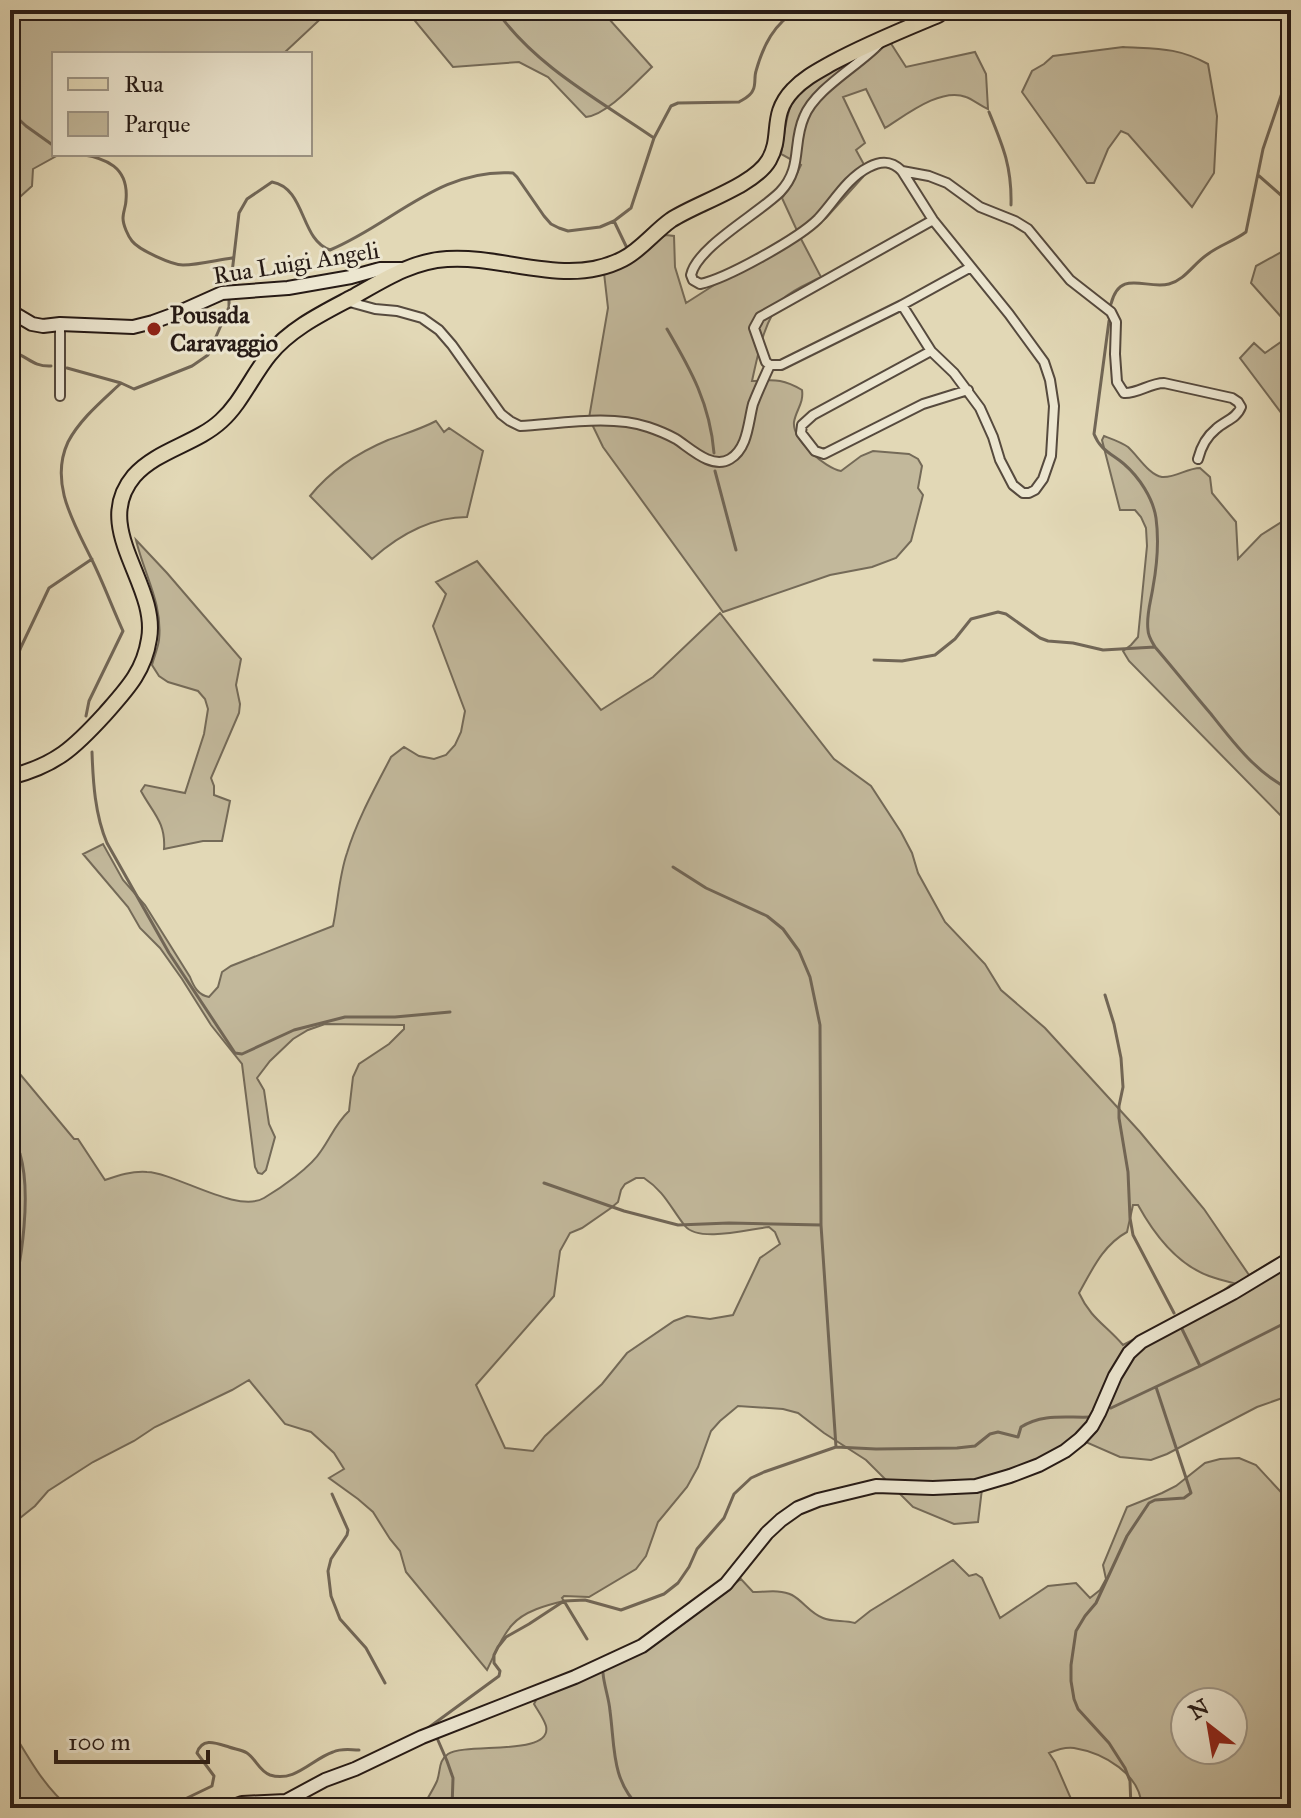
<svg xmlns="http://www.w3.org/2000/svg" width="1301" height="1818" viewBox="0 0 1301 1818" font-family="'IM FELL Great Primer',serif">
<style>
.green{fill:#c2b89b;stroke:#746a58;stroke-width:2;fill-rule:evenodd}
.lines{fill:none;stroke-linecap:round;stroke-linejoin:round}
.stream{stroke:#716656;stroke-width:3}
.street-casing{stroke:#564a3e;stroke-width:12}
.secondary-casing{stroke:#271b16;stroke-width:16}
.primary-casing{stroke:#271b16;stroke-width:18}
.street{stroke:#ece6d0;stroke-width:8}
.secondary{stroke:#ece6d0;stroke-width:12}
.primary{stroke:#e2d8b6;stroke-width:14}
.poi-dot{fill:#8f2418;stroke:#ece6d0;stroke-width:3}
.labels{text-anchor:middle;stroke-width:6;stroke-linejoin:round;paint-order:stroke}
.street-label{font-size:24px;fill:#271b16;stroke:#ece6d0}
.poi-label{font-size:24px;font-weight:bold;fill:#271b16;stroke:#ece6d0;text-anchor:start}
</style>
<rect width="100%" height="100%" fill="#e2d8b6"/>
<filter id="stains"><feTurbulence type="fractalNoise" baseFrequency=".0025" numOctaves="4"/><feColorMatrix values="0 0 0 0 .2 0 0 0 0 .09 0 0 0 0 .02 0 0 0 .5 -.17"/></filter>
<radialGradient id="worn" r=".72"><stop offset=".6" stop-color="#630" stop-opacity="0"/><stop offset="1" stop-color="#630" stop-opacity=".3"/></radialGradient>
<path class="green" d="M10 10H330L283 54H54V154H60L33 169 32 186 10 206Z
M406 10H605L609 19 652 67C636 82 607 115 586 117L548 77 519 62 453 67Z
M890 42 906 67 975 52 986 74 988 109C981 106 972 99 966 97 941 87 906 115 885 128L866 89 843 97 865 143 856 150 867 170 863 177 826 218 800 237 821 277C810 283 793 289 783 299 764 320 758 354 752 381 774 380 782 378 802 390 804 403 796 410 794 422 792 440 825 468 841 471L861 456 873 451 909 454 918 459 922 466 918 488 923 495 911 541 896 558 872 567 830 575 723 612 603 447 589 418 608 308 604 273 666 235 674 236 675 267 686 303 722 280 800 237 782 198 792 184 801 165 781 154C784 138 785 120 791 105 804 73 860 54 890 42Z
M1123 47C1157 49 1177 47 1208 64L1217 116 1214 173 1192 207 1128 134 1121 131 1108 149 1094 183H1087L1022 92 1032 71 1044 64 1053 56Z
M1285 250H1291V328L1251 283 1256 266Z
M1291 335V426L1240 358 1254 343 1265 353Z
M436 421 444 432 449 428 483 451 467 517C431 517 399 535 372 559L310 496C331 470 357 453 388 440 404 434 421 429 436 421Z
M1104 436C1112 439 1121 442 1128 447 1138 456 1149 475 1162 477 1176 478 1187 468 1200 468L1210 477 1212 493 1236 522 1238 559 1261 535 1291 516V826L1129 661 1123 651 1131 645 1138 637 1147 546 1146 528 1141 517 1135 510H1120L1102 440Z
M136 540 167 573 241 659 236 685 240 704 239 713 211 778 214 786V795L230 801 222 841H203L164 849C166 822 152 812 141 791L145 785 185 793 204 734 208 709 205 699 198 691 168 682 159 676 152 665C154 657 158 648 159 640 163 604 144 574 136 540Z
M477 561 601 710 653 677 720 613 834 759 871 786 901 832 912 853 918 873 945 922 985 964 1001 990 1045 1028 1140 1132 1204 1209 1249 1275 1291 1251V1395L1257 1407 1167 1454 1151 1460 1120 1457 1086 1442 982 1489 978 1522 954 1524 913 1507 866 1460 824 1433 798 1413 783 1409 738 1406 720 1421 711 1431 698 1467 687 1487 658 1522 646 1556 636 1569 589 1597 564 1596 562 1598 564 1601C547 1605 524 1611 512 1625 501 1637 494 1656 487 1670L406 1572 400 1551 390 1539 373 1512 358 1499 329 1478 344 1469 334 1453 311 1432 285 1424 249 1380 232 1390 155 1427 134 1441 93 1462 48 1491 35 1506 10 1526V1062L74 1139H78L105 1180C119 1175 132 1171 147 1172 176 1173 237 1214 264 1198 281 1188 311 1167 321 1151 331 1137 336 1123 349 1111L353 1077 359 1064 389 1044 404 1029V1025L325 1024 308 1030 293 1039 270 1061 257 1078 264 1090 269 1124 275 1137 266 1170 262 1174 258 1173 255 1167 242 1064 211 1025 182 979 160 948 140 928 128 907 83 854 103 844 123 880 145 905 190 977C194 987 198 995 209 997L218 987 222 972 231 966 333 926C338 902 339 876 347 853 357 820 375 788 391 757L404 747 419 756 434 759 446 755 455 745 461 732 465 711 433 626 446 594 436 582ZM636 1178H644C665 1192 670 1207 685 1226 699 1243 749 1229 769 1227L775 1232 780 1244 760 1258 733 1315 710 1319 687 1316 674 1321 627 1353 602 1384 545 1436 533 1451 505 1448 476 1385 554 1296 560 1251 570 1233 582 1228 611 1208 618 1202 621 1190 625 1184ZM1133 1205H1138C1154 1234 1176 1264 1209 1276 1217 1279 1225 1281 1233 1283L1214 1298 1123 1345C1106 1325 1091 1319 1079 1293 1092 1270 1103 1245 1127 1232Z
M1239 1458 1256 1465 1291 1503V1808H1142C1141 1774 1104 1753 1074 1748 1066 1747 1056 1750 1049 1753L1055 1762 1075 1808H422C427 1799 433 1790 437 1781 441 1770 438 1761 448 1754 466 1742 553 1757 546 1726 544 1719 538 1711 534 1704L539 1694 594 1674 702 1607 741 1579 753 1592C764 1592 781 1589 792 1595 803 1601 810 1613 823 1618 832 1622 844 1620 855 1623L870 1611 953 1560 969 1576 976 1574 982 1578 1000 1618 1048 1586 1076 1583 1090 1598 1100 1590 1106 1579 1103 1565 1127 1507 1162 1493 1176 1486 1205 1463 1220 1459ZM1185 1702H1233V1750H1185Z
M10 1727C28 1756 43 1786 70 1808H10Z"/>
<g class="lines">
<path class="stream" d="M496 10C535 66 599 100 654 138
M10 111 26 126 54 146
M989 112C1003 146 1012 167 1011 205
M79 154C106 158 129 167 126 200 126 206 123 212 123 218 123 225 128 236 132 241 139 250 172 265 183 265 199 265 217 260 232 258
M1258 175 1291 204
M614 221 626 246
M230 290 239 213 247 199 272 182C306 188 300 240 330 250 393 224 439 168 513 173L517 177 544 216 551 224 559 228 568 231 600 227 614 221 631 208 654 138 671 106 678 103 739 102C744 99 751 96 753 90 756 85 754 77 756 71 763 46 774 23 798 10
M1111 304C1120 268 1146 290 1169 284 1185 280 1194 263 1208 254 1220 245 1234 241 1246 232L1263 149 1285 84 1290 10
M1109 321 1094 434C1100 450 1112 454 1124 464 1139 477 1153 498 1156 518 1159 540 1157 565 1153 587 1151 601 1146 615 1148 630 1148 636 1152 642 1155 647 1174 669 1192 692 1211 714 1233 742 1258 775 1291 790
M667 329C691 370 710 404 714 453
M10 351C27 355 32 367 51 366
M67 368 121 383 134 389 192 366 208 355 229 307V297
M715 471 736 550
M874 660 902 661 935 655 955 639 971 619 998 612 1006 614 1040 638 1048 641 1073 643 1103 650 1155 647
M10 676 21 647 49 588 92 559
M86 716 89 701 123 631C112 607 103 582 91 558 74 523 49 483 68 442 80 419 102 401 121 383
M92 752C93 782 95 815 107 843L169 953 235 1053 242 1054 294 1030 345 1017H395L450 1012
M673 867 706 888 767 916 783 929 799 951 810 977 820 1025 821 1225 836 1447
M1105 995 1114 1024 1121 1058 1123 1087 1119 1106V1118L1128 1172 1130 1218 1133 1235 1174 1313
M10 1131C14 1138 18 1146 20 1154 31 1191 23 1263 10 1299
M544 1183 624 1211 678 1225 729 1223 821 1225
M1182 1329 1200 1366
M1111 1408 1200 1366 1291 1320
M332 1494 348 1530 347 1535 331 1559 328 1571 331 1596 340 1619 366 1648 385 1683
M564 1601 587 1639
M603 1673C604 1686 609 1698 610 1711 615 1747 611 1780 640 1808
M428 1728 499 1676 500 1671 494 1663V1655L498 1647 506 1637 529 1624 564 1601 585 1600 621 1610 664 1594 678 1583 689 1567 697 1549 724 1518 734 1494 751 1478 764 1472 836 1447 876 1449 957 1448 975 1446 990 1434 998 1432 1018 1437 1021 1427C1043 1413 1066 1418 1091 1417
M437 1738 447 1761 453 1778 452 1808
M158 1808 185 1799 212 1786 214 1776 197 1753C202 1737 216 1743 229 1747 234 1749 242 1750 247 1753 256 1759 259 1771 270 1775 295 1783 312 1759 333 1752 342 1748 350 1750 359 1750
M1131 1808 1130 1781 1125 1768 1109 1743 1078 1709 1074 1699 1071 1681V1665L1076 1631 1085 1616 1096 1603 1127 1536 1149 1503 1155 1500 1184 1498 1191 1493 1156 1387"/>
<defs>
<path id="street" d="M879 44C858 66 815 89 804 117 792 144 803 168 780 192 758 214 697 247 691 275L693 280 700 284C726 279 799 238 818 219 834 202 847 178 869 167 882 160 892 161 902 171L933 220 1009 314 1044 362 1050 380 1054 406 1051 456 1043 479 1035 490 1029 493H1023L1013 485 1000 460 993 437 980 408 954 373 931 351 902 305
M902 171 929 176 947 183 980 207 1015 221 1028 229 1070 280 1111 312 1116 322 1115 354 1117 382 1124 393C1137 394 1150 383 1164 383L1232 398 1238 402 1241 407C1237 418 1225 421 1216 429 1206 437 1201 447 1198 459
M933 220 760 317 754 328 766 362 770 365H781L902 305 971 267
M346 301 375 309 397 311 422 318 439 330 452 345 501 414 510 421 520 426C558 424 611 414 648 427 657 430 667 434 676 439 690 448 712 470 730 459 748 448 748 423 753 404 758 391 764 378 770 365
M931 351 813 415 802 425 801 433 815 451 824 454 923 404 968 390
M60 396V324"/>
<path id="secondary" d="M10 311 32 324 43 326 60 324 133 327 153 322 175 314 222 293 288 288 351 277 380 269H402
M228 1808 242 1803 286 1801 325 1780 355 1769 422 1737 575 1677 642 1646 726 1584 767 1533 781 1520 798 1508 818 1500 876 1486 933 1488 976 1486 1010 1476 1039 1465 1065 1451 1080 1439 1092 1426 1099 1413 1115 1376 1129 1353 1141 1342 1233 1293 1291 1258"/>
<path id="primary" d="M10 777C56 765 74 748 105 714 126 690 144 672 149 639 159 584 90 528 134 476 157 450 196 444 221 421 241 403 252 376 269 355 291 328 323 313 353 297 383 280 412 261 447 259 505 255 567 288 623 259 641 250 654 232 671 220 697 203 754 186 769 160 783 136 769 115 793 90 804 78 818 71 832 63 867 44 902 30 938 15L945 10"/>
</defs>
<use href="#street" class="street-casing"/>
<use href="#secondary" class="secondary-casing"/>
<use href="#primary" class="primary-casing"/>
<use href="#street" class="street"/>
<use href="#secondary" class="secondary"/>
<use href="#primary" class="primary"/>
</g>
<circle class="poi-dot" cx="154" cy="329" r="8"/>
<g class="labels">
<g class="street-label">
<text transform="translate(296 263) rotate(-9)" y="8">Rua Luigi Angeli</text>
</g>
<g class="poi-label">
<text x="170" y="323">Pousada<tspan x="170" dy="28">Caravaggio</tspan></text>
</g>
</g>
<rect width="1301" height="1818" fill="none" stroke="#e2d8b6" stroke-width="40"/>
<rect x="12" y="12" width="1277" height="1794" fill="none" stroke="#271b16" stroke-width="4"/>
<rect x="20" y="20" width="1261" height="1778" fill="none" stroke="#271b16" stroke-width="2"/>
<rect x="52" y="52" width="260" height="104" fill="#ece6d0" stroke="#9d9586" stroke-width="2"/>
<rect x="68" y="78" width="40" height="12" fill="#e2d8b6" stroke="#9d9586" stroke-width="2"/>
<text x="124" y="92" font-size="24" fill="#271b16">Rua</text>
<rect x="68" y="112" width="40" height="24" fill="#c2b89b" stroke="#9d9586" stroke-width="2"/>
<text x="124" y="132" font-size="24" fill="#271b16">Parque</text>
<g transform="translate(1209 1726) rotate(329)"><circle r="38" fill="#ece6d0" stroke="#9d9586" stroke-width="2"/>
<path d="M0-6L14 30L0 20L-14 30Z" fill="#8f2418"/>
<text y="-12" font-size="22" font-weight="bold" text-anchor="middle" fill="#271b16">N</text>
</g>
<path d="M56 1750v12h152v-12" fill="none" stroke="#271b16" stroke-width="4"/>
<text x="68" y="1750" font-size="24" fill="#271b16" stroke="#ece6d0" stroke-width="6" paint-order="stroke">100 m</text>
<rect width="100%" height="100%" filter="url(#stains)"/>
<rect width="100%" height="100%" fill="url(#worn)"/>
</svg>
